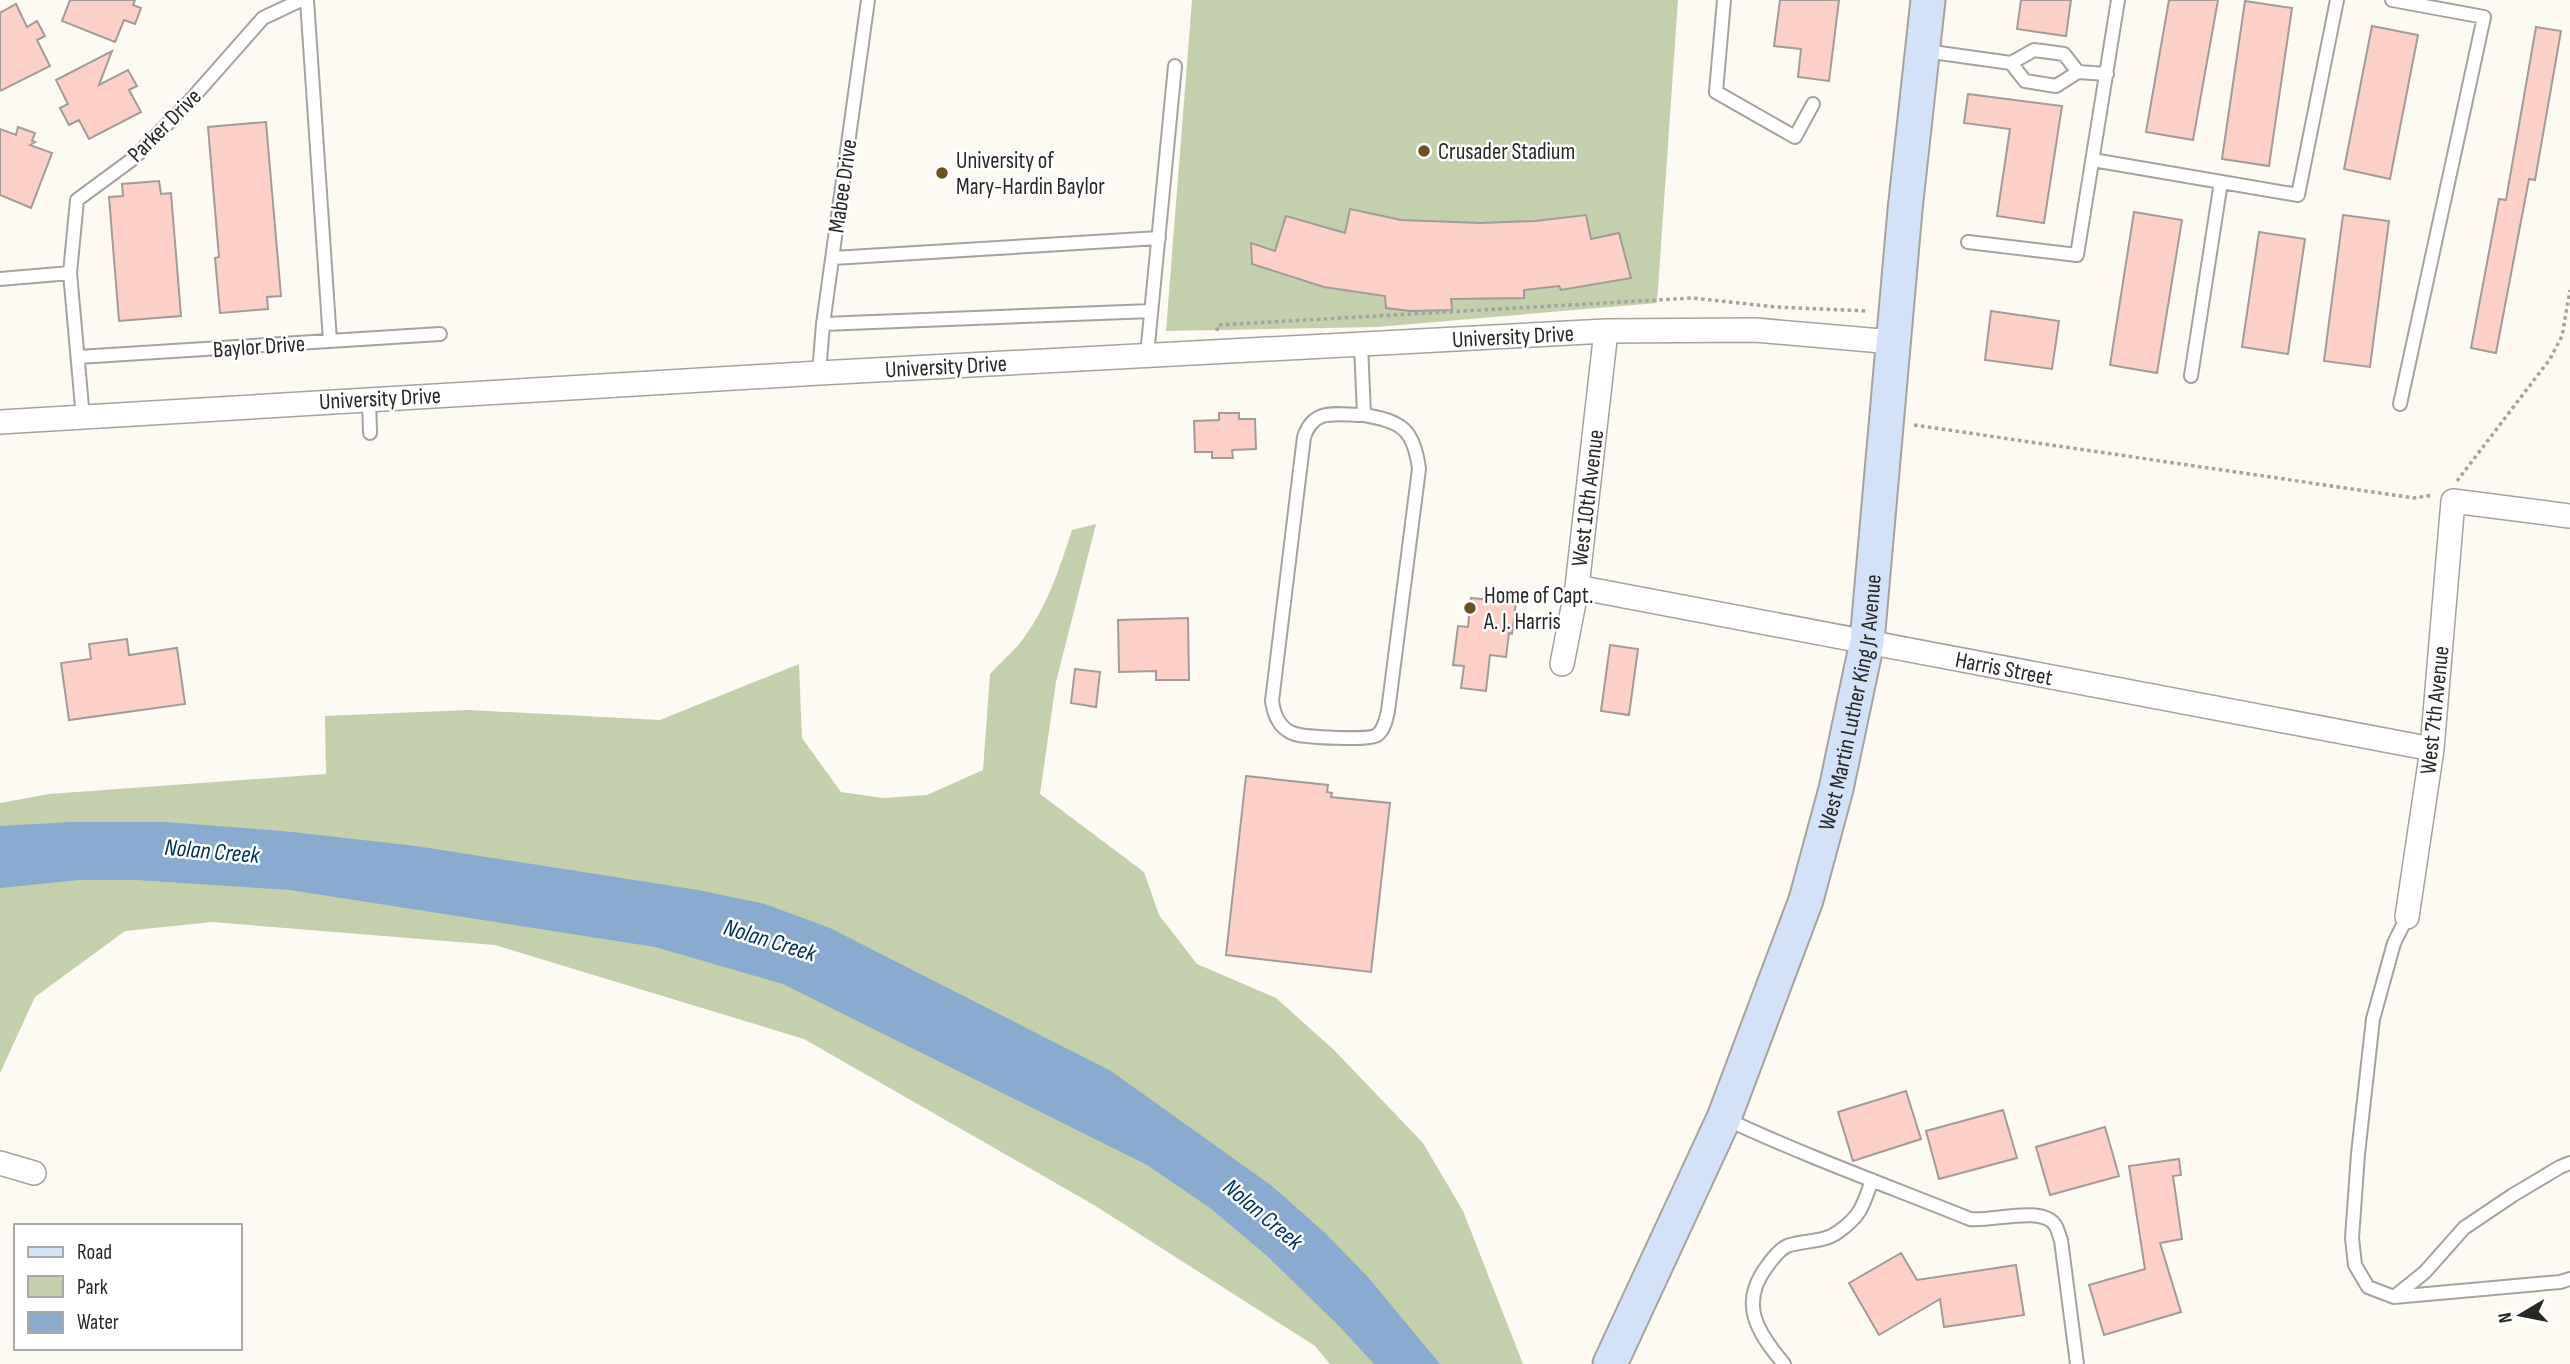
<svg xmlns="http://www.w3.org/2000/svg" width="2570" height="1364" viewBox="0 0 2570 1364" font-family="'Sofia Sans Condensed',sans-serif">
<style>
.green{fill:#c4cfab}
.water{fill:#89abcf}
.building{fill:#fcd0c7;stroke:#a29b99;stroke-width:2}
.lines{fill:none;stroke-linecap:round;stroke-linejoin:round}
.lane-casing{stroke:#a6a29d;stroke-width:16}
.street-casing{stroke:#a6a29d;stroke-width:26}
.secondary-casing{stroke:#a6a29d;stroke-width:37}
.path{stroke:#a5a39e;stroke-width:3.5;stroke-dasharray:3.5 3.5;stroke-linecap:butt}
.lane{stroke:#fff;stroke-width:12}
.street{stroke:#fff;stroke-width:23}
.secondary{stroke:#d3e2f8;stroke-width:33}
.poi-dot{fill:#6b5022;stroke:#fff;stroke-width:2.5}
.labels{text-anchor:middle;stroke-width:5;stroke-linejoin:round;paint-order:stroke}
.street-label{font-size:23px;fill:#292826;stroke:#fff}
.poi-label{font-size:23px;fill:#292826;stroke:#fff;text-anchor:start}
.water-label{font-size:24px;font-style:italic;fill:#003360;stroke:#fff}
</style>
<rect width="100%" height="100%" fill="#fdf9f3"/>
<path class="green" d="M1192 0H1678L1657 303 1376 327 1166 331Z
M1096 524 1056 682 1040 794 1144 872 1159 915 1197 964 1276 998 1334 1050 1423 1143 1463 1211 1523 1364H1330L1315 1346 1094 1205 804 1039 495 945 212 922 125 931 35 997 0 1073V803L49 794 326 774 325 716 468 710 660 720 799 664 802 738 841 792 883 798 927 795 983 770 990 674C999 664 1011 654 1020 643 1046 610 1059 570 1072 530Z"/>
<path class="water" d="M72 822H166L283 831 416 846 698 890 765 904 830 928 1111 1071 1272 1186 1325 1233 1368 1277 1440 1364H1374L1339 1326 1266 1255 1210 1208 1147 1165 783 984 655 947 290 890 137 880H79L0 888V826Z"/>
<path class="building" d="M70 0H135L133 5 141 8 135 24 124 20 115 42 62 21Z
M1780 0H1839L1829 81 1798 77 1801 49 1774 46Z
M2021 0H2071L2066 36 2017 29Z
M2169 0H2218L2193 140 2146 132Z
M2245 1 2292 8 2269 166 2222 159Z
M16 4 27 27 37 21 45 36 37 40 50 66 0 91V13Z
M2372 26 2418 35 2390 179 2344 169Z
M2536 27 2561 31 2535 180 2529 179 2496 353 2471 348 2499 199 2506 200Z
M112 51 99 85 128 70 137 86 129 90 141 112 89 139 79 120 69 125 60 108 68 104 56 80Z
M1968 94 2062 106 2044 223 1997 216 2010 129 1964 123Z
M266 122 281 296 267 297 268 309 220 313 215 258 219 257 208 127Z
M18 127 35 133 32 141 35 142 30 145 52 153 31 208 0 195V129L16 135Z
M159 181 161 194 171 193 181 316 119 321 109 197 123 196 122 184Z
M1350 209 1401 220 1481 223 1535 221 1586 215 1591 239 1619 233 1631 278 1561 290 1559 286 1524 290V298L1451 299 1452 310 1411 311 1386 308 1385 296 1324 287 1252 264 1251 243 1275 251 1286 216 1345 233Z
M2134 212 2182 220 2157 373 2110 365Z
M2343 215 2389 221 2370 367 2324 361Z
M2259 232 2305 239 2288 354 2242 347Z
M1991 311 2059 321 2052 369 1985 360Z
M1219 413H1239V419H1255L1256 449 1232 450 1233 458H1212V452H1195L1194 421 1219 420Z
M1471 598 1516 602 1512 634 1509 633 1506 657 1490 655 1486 691 1461 688 1464 666 1453 665 1458 626 1468 627Z
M1188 618 1189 680H1156V671L1119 672 1118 620Z
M127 639 129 655 177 648 185 704 69 720 61 663 91 659 89 644Z
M1610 645 1638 649 1629 715 1601 711Z
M1075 669 1100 672 1096 707 1071 703Z
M1246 776 1328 785 1327 792 1332 793 1331 797 1390 803 1371 972 1226 955Z
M1906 1091 1921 1139 1853 1161 1838 1112Z
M2003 1110 2017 1158 1939 1179 1926 1131Z
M2105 1127 2119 1176 2050 1195 2036 1147Z
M2179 1159 2181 1175 2173 1176 2182 1239 2160 1243 2181 1312 2104 1335 2089 1285 2145 1269 2129 1166Z
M1901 1253 1917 1280 2016 1265 2024 1315 1944 1327 1940 1299 1879 1335 1849 1283Z"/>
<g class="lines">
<defs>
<path id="lane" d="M307 0 330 341
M1724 0 1716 92 1795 137 1813 104
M2392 0 2484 17 2400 404
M2034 50 2064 54 2078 72 2056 86 2025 81 2011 63Z
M1925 51 2011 63
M2078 72 2107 74
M2093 160 2298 195 2337 0
M1968 242 2077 255 2118 0
M833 258 1159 238
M0 279 70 273
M823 324 1151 311
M1361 344 1364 415C1336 415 1314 407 1304 437L1272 701C1274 715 1279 729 1295 734 1305 737 1369 741 1377 735 1384 730 1386 720 1388 711L1419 469C1414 429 1401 421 1364 415
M1147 355 1175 66
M78 357 440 334
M819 373 823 324 868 0
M2191 376 2221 182
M369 399 370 433
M83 418 70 273 77 200 134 158 188 103 263 18 301 0
M2407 917 2394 943 2373 1019 2358 1154 2352 1238 2355 1265 2368 1287 2394 1297 2560 1282 2570 1279
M1724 1118C1805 1156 1888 1186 1970 1219 1992 1222 2042 1205 2055 1225 2058 1229 2059 1236 2061 1240L2077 1364
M2394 1297 2425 1272 2464 1228 2513 1195 2560 1167 2570 1163
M1784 1364C1757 1332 1738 1303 1768 1265 1773 1258 1779 1250 1787 1246 1803 1240 1823 1243 1838 1232 1862 1215 1863 1205 1872 1180"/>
<path id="street" d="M0 422 819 373 1606 331 1755 330 1893 342
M1577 587 2432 749
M1562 664 1577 587 1606 331
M2407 917 2432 749 2453 501 2570 516
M0 1163 34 1173"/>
<g id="secondary">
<path id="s1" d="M1610 1364 1724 1118 1806 900 1836 789 1867 642 1905 210 1928 0"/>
</g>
</defs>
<use href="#lane" class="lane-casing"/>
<use href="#street" class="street-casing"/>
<use href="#secondary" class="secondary-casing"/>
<path class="path" d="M1217 331 1218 325 1692 298 1776 307 1867 311
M1914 425 2414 498 2433 495
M2457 481 2550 359 2562 336 2570 290"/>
<use href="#lane" class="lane"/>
<use href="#street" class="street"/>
<use href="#secondary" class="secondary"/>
</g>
<g class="poi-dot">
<circle cx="1424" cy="151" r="7"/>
<circle cx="942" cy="173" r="7"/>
<circle cx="1470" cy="608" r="7"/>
</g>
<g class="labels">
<g class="street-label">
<text transform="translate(164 125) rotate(-45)" y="8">Parker Drive</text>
<text transform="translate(842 186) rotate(-82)" y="8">Mabee Drive</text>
<text transform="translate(1513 336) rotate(-3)" y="8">University Drive</text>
<text transform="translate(259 346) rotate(-4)" y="8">Baylor Drive</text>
<text transform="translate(946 366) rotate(-3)" y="8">University Drive</text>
<text transform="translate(380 398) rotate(-3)" y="8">University Drive</text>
<text transform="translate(1587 498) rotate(-83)" y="8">West 10th Avenue</text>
<text transform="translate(2004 668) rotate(11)" y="8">Harris Street</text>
<text dy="8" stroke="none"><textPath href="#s1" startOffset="707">West Martin Luther King Jr Avenue</textPath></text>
<text transform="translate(2434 710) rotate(-84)" y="8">West 7th Avenue</text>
</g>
<g class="poi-label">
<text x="1438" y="159">Crusader Stadium</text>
<text x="956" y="168">University of<tspan x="956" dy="26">Mary-Hardin Baylor</tspan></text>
<text x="1484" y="603">Home of Capt.<tspan x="1484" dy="26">A. J. Harris</tspan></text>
</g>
<g class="water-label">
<text transform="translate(212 851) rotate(5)" y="8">Nolan Creek</text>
<text transform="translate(770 940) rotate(17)" y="8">Nolan Creek</text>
<text transform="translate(1263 1214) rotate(40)" y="8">Nolan Creek</text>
</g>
</g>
<rect x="14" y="1224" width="228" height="126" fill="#ffffff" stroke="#a9a9a8" stroke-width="2"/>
<rect x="28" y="1247" width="35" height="10" fill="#d3e2f8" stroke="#a9a9a8" stroke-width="2"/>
<text x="77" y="1259" font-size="21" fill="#292826">Road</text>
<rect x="28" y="1276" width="35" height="21" fill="#c4cfab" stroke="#a9a9a8" stroke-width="2"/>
<text x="77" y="1294" font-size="21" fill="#292826">Park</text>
<rect x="28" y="1312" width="35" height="21" fill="#89abcf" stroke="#a9a9a8" stroke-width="2"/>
<text x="77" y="1329" font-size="21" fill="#292826">Water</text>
<g transform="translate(2521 1315) rotate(260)" stroke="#ffffff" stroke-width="5" paint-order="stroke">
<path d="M0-5L12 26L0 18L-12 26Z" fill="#292826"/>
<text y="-10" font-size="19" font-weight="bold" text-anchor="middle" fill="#292826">N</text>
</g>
</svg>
